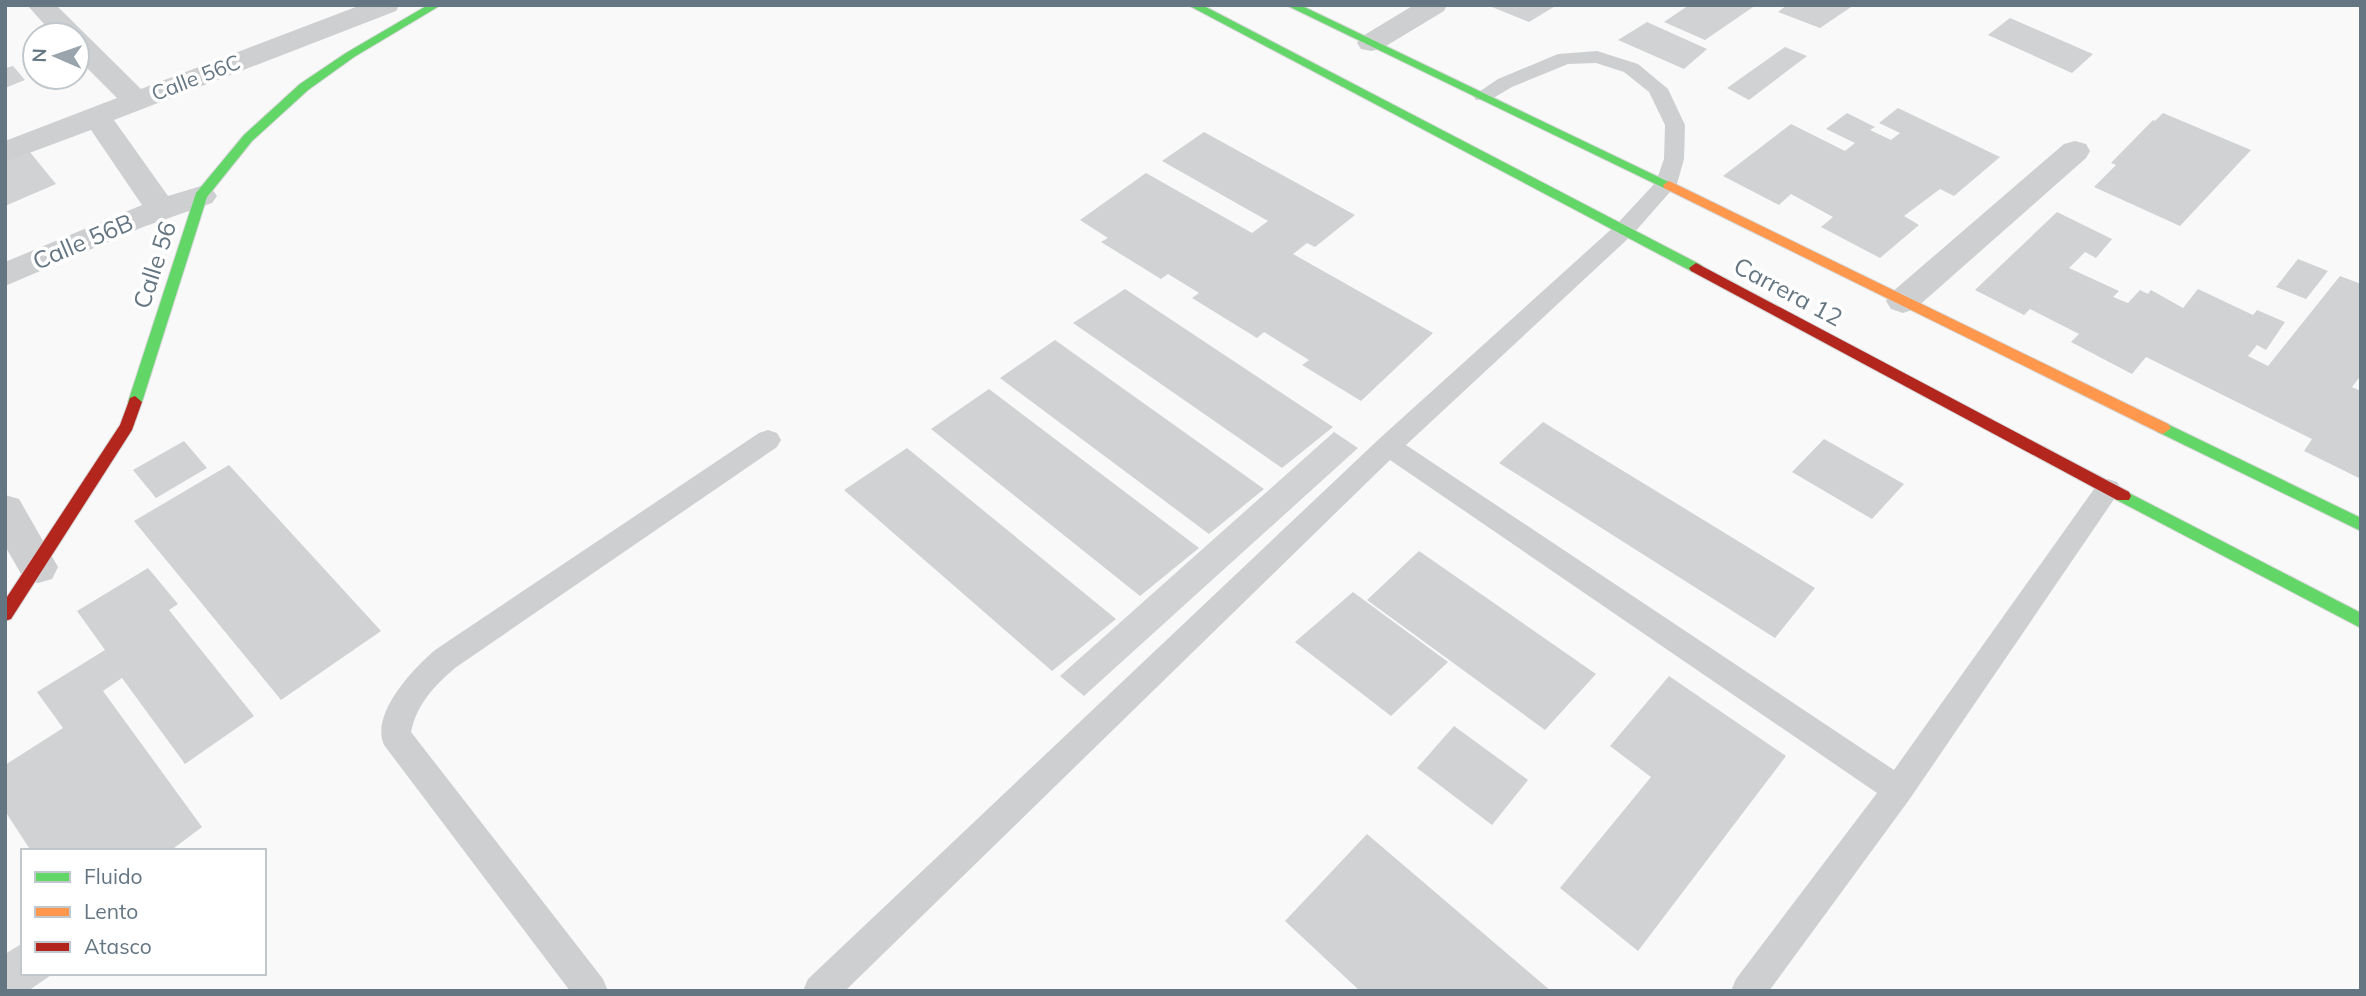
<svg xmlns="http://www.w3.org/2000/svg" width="2366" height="996" viewBox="0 0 2366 996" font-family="Mulish,sans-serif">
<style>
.building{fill:#d0d2d3}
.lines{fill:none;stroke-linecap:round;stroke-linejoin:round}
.fast-casing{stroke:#d5d6d7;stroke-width:2}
.slow-casing{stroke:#d5d6d7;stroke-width:2}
.jam-casing{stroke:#d5d6d7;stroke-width:2}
.lane{fill:#cecfd0;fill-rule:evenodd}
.street{fill:#cecfd0;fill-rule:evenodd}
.fast{fill:#63d668;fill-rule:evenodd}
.slow{fill:#ff974d;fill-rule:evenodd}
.jam{fill:#b3261e;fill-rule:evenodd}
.labels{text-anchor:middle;stroke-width:7;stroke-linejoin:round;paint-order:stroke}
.far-street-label{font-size:21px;fill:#657683;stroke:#fff}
.street-label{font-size:24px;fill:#657683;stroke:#fff}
</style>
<rect width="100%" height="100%" fill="#f9f9f9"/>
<path class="building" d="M1487 5H1557L1529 22Z
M1689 5H1756L1705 40 1664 22Z
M1787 5H1854L1820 28 1778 12Z
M2010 18 2088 52 2093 54 2072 73 1988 35Z
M1647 22 1707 49 1684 69 1618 40Z
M1785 47 1807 56 1749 100 1727 88Z
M13 66 25 80 5 88V68Z
M1898 108 2000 157 1954 196 1940 189 1904 216 1919 225 1880 258 1821 227 1833 217 1791 194 1779 205 1723 176 1791 124 1845 151 1855 143 1826 129 1847 113 1875 127 1870 130 1891 140 1900 133 1879 123Z
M2163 113 2251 150 2180 226 2094 187 2116 165 2111 163 2153 120 2155 121Z
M1204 132 1355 215 1315 247 1307 243 1293 254 1433 333 1361 401 1302 365 1309 360 1264 332 1257 338 1192 298 1199 293 1168 274 1161 279 1101 242 1108 238 1080 220 1146 173 1252 233 1268 221 1162 161Z
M29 151 56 184 5 206V161Z
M2057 212 2112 239 2096 258 2085 252 2069 268 2119 291 2113 297 2128 303 2140 290 2148 294 2151 290 2183 308 2198 289 2253 315 2257 310 2285 322 2266 350 2257 345 2248 356 2268 366 2340 276 2361 284V379L2359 378 2352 387 2361 391V479L2304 451 2312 439 2146 357 2132 374 2071 342 2079 334 2030 309 2024 315 1975 290Z
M2298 259 2328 271 2306 299 2276 287Z
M1125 289 1333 427 1282 468 1073 323Z
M1055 340 1264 489 1209 534 1000 378Z
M989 389 1199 548 1140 596 931 429Z
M1543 422 1815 588 1775 638 1499 463Z
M1334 432 1358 448 1084 696 1060 676Z
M1824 439 1904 484 1872 519 1792 472Z
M184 441 207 468 156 498 133 470Z
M907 448 1116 619 1052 671 844 490Z
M229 465 381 631 281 700 134 521Z
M1419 551 1596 674 1545 730 1367 600Z
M148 568 178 604 169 610 254 716 185 764 122 678 103 691 202 827 170 851H31L5 811V765L63 728 37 692 105 650 77 611Z
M1353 592 1448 662 1391 716 1295 642Z
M1669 676 1786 756 1638 951 1560 888 1651 777 1610 746Z
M1454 726 1528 780 1492 825 1417 768Z
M1367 834 1551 991H1360L1285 921Z
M23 943V973H54L28 991H5V954Z"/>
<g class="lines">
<defs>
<path id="fast" d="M428 5H441L354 57 308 90 252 141 207 197 142 402 135 408 130 406 128 402 196 193 244 135 300 84 346 53Z
M1188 5H1202L1701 265 1703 268 1696 273 1691 271Z
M1286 5H1300L1675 185 1669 189 1664 188Z
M2163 422 2361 518V531L2158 432 2155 428 2158 424Z
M2123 490 2361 613V628L2117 500 2115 496 2117 492Z"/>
<path id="slow" d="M1669 181 2168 424 2171 428 2163 434 2158 432 1664 188 1663 185Z"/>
<path id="jam" d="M1696 263 2129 492 2131 496 2129 500H2117L1691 271 1689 268Z
M135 396 142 402 132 430 11 619 5 621V600L120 425 130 398Z"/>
</defs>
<use href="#fast" class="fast-casing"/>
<use href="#slow" class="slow-casing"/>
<use href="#jam" class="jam-casing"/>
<path class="lane" d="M1597 51 1638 64 1668 89 1685 125 1684 159 1677 184 1633 234 1406 445 1894 770 2099 482 2108 479 2117 482 2121 489 1909 800 1769 991H1731L1736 979 1877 793 1390 460 845 991H803L808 979 1379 439 1617 224 1656 182 1664 159 1665 125 1649 92 1624 72 1596 63 1568 64 1512 87 1490 100H1476L1473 96 1498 79 1558 54Z
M768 430 777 433 781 440 777 447 455 668C434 686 417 704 411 732L603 979 608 991H570L384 745C370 714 413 669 435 650L759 433Z"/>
<path class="street" d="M27 5H56L141 89 361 5H399L396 11 114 120 168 196 201 186 212 189 217 196 212 203 143 227 5 286V262L142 205 91 130 5 162V141L117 98 77 58V35H54Z
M1414 5H1447L1444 11 1381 49 1371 51 1361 49 1357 43 1361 37Z
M2075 141 2086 144 2090 151 2086 158 1915 309 1903 313 1891 309 1886 301 1891 293 2064 144Z
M5 495 19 499 58 567 52 579 38 583 24 579 5 546Z"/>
<use href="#fast" class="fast"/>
<use href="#slow" class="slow"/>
<use href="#jam" class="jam"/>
</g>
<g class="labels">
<g class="far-street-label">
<text transform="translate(196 78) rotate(-21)" y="7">Calle 56C</text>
</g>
<g class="street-label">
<text transform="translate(83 242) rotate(-23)" y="8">Calle 56B</text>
<text transform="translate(155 265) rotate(-72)" y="8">Calle 56</text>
<text transform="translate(1788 292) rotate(28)" y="8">Carrera 12</text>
</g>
</g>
<rect width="2366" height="996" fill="none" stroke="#657683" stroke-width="14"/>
<rect x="21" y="849" width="245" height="126" fill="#ffffff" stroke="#c1c8cd" stroke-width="2"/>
<rect x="35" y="872" width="35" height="10" fill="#63d668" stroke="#c1c8cd" stroke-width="2"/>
<text x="84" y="884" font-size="21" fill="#657683">Fluido</text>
<rect x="35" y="907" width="35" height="10" fill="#ff974d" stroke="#c1c8cd" stroke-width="2"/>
<text x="84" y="919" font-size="21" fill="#657683">Lento</text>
<rect x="35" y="942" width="35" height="10" fill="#b3261e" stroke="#c1c8cd" stroke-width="2"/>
<text x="84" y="954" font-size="21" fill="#657683">Atasco</text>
<g transform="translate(56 56) rotate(272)"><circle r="33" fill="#ffffff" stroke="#c1c8cd" stroke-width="2"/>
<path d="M0-5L12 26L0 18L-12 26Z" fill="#99a4ac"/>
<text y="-10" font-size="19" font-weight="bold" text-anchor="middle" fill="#657683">N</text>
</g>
</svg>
